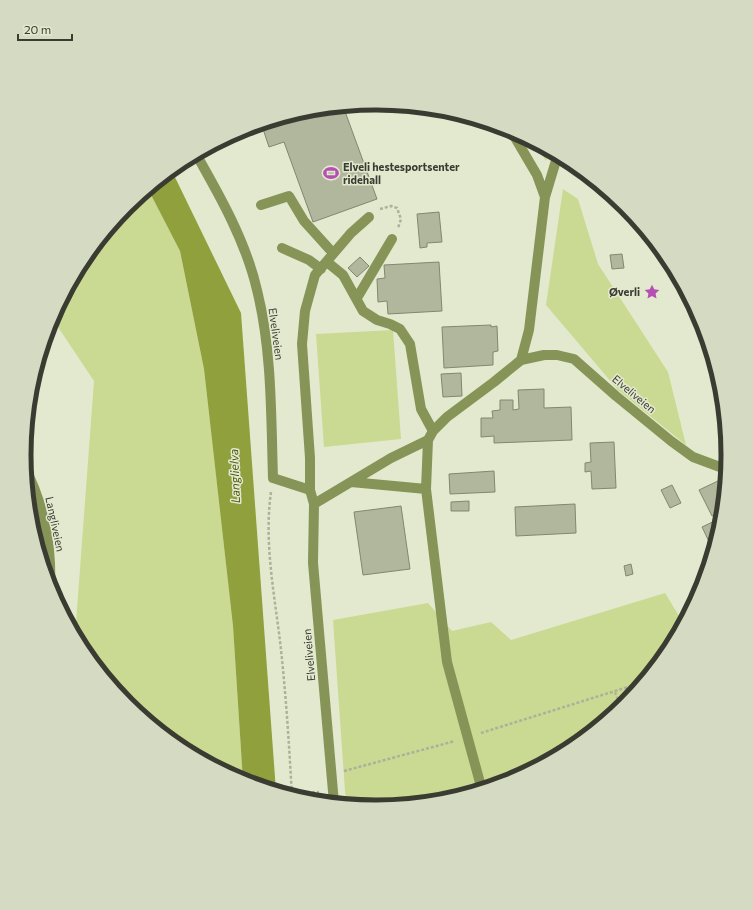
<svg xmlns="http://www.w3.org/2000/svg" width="753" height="910" viewBox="0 0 753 910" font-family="Commissioner,sans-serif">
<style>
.green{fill:#cada92}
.water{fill:#8fa03d}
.building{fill:#b0b79d;stroke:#82876f}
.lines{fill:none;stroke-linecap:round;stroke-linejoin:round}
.path{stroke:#adb19c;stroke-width:2.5;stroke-dasharray:3 2;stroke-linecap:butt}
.minor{stroke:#879458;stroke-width:10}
.labels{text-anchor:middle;stroke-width:3;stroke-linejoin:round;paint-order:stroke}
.poi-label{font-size:11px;font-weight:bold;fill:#3a3c32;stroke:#e3e9ce;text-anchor:start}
.street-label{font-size:11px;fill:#3a3c32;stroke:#e3e9ce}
.water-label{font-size:12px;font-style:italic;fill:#4e5911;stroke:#e3e9ce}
.rim{fill:none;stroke:#3a3c32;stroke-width:5}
</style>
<rect width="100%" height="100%" fill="#e3e9ce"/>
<path class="green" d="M534 142 550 150 546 161Z
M148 189 180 251 204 369 233 626 243 781 180 748 127 704 83 651 75 636 94 381 52 318 84 259 127 206Z
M563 189 578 199 598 264 668 372 686 445 618 390 546 305Z
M393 330 401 439 324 447 316 334Z
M28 498 33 511 37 544 31 524Z
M665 593 684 624C619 745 483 818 346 805L333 620 428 603 452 631 491 622 511 640Z"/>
<path class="water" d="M171 169 241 313 276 791 243 781 233 626 204 369 180 251 148 189Z"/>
<path class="building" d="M343 106 377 199 313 222 284 142 269 147 261 123 308 109Z
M439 212 442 242 427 243V247L420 248 417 214Z
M622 254 624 268 612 269 610 255Z
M360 257 369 266 357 277 348 268Z
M439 262 442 311 388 314 387 301 378 302 377 279 385 278 384 265Z
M491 325V327L497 326 498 351 493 352V365L444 368 442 327Z
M461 373 462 396 443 397 441 374Z
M544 389V408L571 407 572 440 494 443V436L481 437V418H493L492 411 500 410V400H513V410L519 409 518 390Z
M614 442 616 488 592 489 591 471 585 472V463L591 462 590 443Z
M494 471 495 492 450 494 449 474Z
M720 480 723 486 726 485 724 510 712 516 699 490Z
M672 485 681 503 670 508 661 490Z
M469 501V511H451V502Z
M575 504 576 533 516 536 515 507Z
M401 506 410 569 363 575 354 512Z
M723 517 722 524 714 552 702 527Z
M631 564 633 574 626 576 624 566Z"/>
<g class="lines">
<path class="path" d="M380 209 391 206 397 208 401 219 398 228
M271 492C264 541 274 592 280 641 286 693 289 744 292 796
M615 692 621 708
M481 733 644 682
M344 771 455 741
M292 794 319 792"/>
<path class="minor" d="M510 129 537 175 545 197
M196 154C220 196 246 242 257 290 272 350 271 415 273 478L310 490
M261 205 289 196 304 221 333 253
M282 248 309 260 321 269
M327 262 343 275 363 311 377 320 390 324 400 329 410 344 421 409 433 431
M357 298 392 239
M521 360 544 355H557L574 359 616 396 671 441 693 457 728 470
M428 440 426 489 447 662 482 790
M25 468C44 504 52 547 50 588
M351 482 426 489
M314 504 391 458 428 440 433 431 447 417 494 382 521 360 529 330 545 197 558 154
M334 803 313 563 314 504 310 490V458L302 344 305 311 315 275 351 233 369 217"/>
</g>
<defs>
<symbol id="stadium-bare" viewBox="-9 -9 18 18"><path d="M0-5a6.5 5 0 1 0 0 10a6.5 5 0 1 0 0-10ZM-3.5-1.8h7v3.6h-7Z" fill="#b54fb3" stroke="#e3e9ce" stroke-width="2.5" paint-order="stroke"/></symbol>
<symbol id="sight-bare" viewBox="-9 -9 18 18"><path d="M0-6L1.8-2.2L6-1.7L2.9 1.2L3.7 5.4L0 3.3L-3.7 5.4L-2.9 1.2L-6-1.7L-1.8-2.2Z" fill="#b54fb3" stroke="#e3e9ce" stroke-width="2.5" paint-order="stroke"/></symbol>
</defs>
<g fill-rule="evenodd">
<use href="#stadium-bare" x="320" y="162" width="22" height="22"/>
<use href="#sight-bare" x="641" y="281" width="22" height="22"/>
</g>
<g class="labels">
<g class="poi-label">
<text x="343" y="171">Elveli hestesportsenter<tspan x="343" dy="13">ridehall</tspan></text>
<text x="640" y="296" text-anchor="end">Øverli</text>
</g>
<g class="street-label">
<text transform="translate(276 334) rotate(82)" y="4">Elveliveien</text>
<text transform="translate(634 394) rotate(40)" y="4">Elveliveien</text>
<text transform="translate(55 524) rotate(78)" y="4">Langliveien</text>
<text transform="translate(309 655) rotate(-95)" y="4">Elveliveien</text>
</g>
<g class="water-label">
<text transform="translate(235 476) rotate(-92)" y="4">Langlielva</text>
</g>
</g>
<path d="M0 0H753V910H0ZM31 455a345 345 0 1 1 690 0a345 345 0 1 1-690 0Z" fill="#d5dbc2" fill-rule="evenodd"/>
<path class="rim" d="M31 455a345 345 0 1 1 690 0a345 345 0 1 1-690 0Z"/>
<path d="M18 34v6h54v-6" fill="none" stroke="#3a3c32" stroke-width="2"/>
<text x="24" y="34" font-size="12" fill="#3a3c32" stroke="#e3e9ce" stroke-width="3" paint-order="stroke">20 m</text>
</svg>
